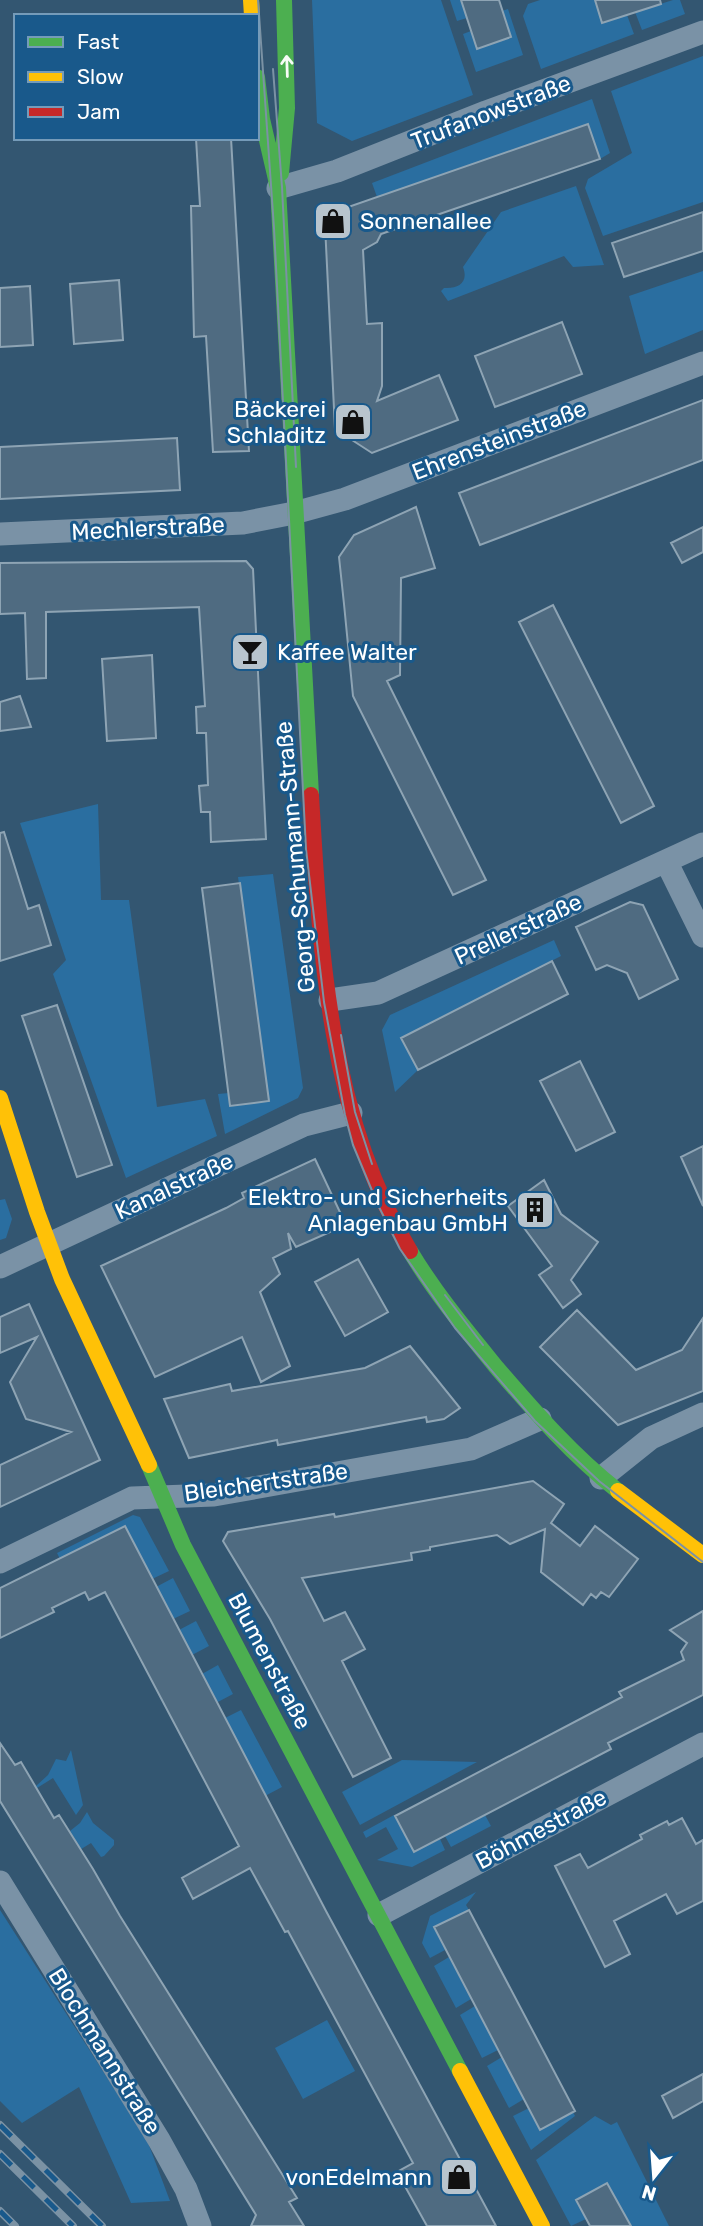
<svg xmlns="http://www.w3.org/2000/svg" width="703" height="2226" viewBox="0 0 703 2226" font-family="Rubik,sans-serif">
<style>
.green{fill:#2a6ea0}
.building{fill:#4f6b81;stroke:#8ea4b4;stroke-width:2}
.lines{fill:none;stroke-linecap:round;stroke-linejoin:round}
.street{stroke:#7a92a6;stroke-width:23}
.fast{stroke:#4caf50;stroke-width:16}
.slow{stroke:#ffc107;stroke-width:16}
.jam{stroke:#c62828;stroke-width:16}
.tram{stroke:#7b92a4;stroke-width:2}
.rail-casing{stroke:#7b92a4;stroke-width:8}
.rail{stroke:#19598b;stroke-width:5;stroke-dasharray:16;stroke-linecap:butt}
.oneway{stroke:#f6fbf6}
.labels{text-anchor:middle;stroke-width:6;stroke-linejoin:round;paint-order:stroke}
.street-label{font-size:23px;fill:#fff;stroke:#19598b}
.poi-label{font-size:23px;fill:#fff;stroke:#19598b;text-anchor:end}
</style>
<rect width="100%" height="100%" fill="#335671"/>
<path class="green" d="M312 0H441L473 95 352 141 317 123Z
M450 0H461L467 18 457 21Z
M540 0H595L602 23 627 15 634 34 541 69 523 16 528 4Z
M673 0H680L685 14 642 30 635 12Z
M508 9 523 55 476 72 463 34 471 31 477 48 511 38 502 11Z
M703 56V202L603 236 585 188 588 179 632 153 611 91Z
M592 99 610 153 600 159 588 124 377 197 372 183Z
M576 186 604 265 573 267 564 256 448 301 441 291 444 288C458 289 469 283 463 267L501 212Z
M703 271V330L645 354 629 296Z
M98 804 101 900H129L157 1107 205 1099 217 1136 126 1178 53 974 66 960 20 823Z
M273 874 303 1088 298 1098 225 1134 218 1094 229 1093 231 1106 269 1101 238 877Z
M554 940 561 956 401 1038 418 1070 395 1092 382 1030 390 1015Z
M5 1199 12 1219 6 1238 0 1240V1200Z
M133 1515 140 1517 169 1571 152 1579 125 1526 60 1559 57 1553Z
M173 1578 190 1611 173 1619 156 1587Z
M196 1621 209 1646 192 1655 179 1630Z
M218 1665 233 1694 216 1703 202 1674Z
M241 1710 282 1787 265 1796 225 1718Z
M71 1750 83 1805 76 1815 53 1778 37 1788 36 1786 48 1775 56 1759 66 1761Z
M402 1760 477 1762 360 1825 342 1792Z
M87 1812 93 1823 114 1840V1845L104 1856 101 1857 91 1843 78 1851 70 1842 75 1839 70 1831 80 1823Z
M394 1815 414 1852 440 1839 445 1850 412 1867 377 1860 398 1849 386 1827 366 1838 363 1832Z
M485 1815 491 1826 451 1847 445 1836Z
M476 1892 466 1905 469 1910 434 1927 445 1950 430 1958 422 1943 430 1916Z
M0 1910 147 2140 170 2201 131 2203 79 2087 22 2123 0 2101Z
M449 1957 471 1999 456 2008 434 1966Z
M475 2006 498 2050 482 2058 460 2015Z
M327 2020 355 2071 303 2099 275 2048Z
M502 2057 524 2099 509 2108 487 2066Z
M529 2108 573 2112 575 2116 531 2150 513 2116Z
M595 2116 611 2125 617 2122 669 2226H631L607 2183 576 2200 586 2219 571 2226 536 2160Z"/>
<path class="building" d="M461 0H499L511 37 477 49Z
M595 0H660L661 4 602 23Z
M588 124 600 159 381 234 377 242 363 250 367 324 382 323V386L377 401 439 375 458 420 372 453 335 429 325 225 328 214Z
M196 138H231L249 451 213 452 206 336 194 337 191 206H200Z
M703 212V251L624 277 612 243Z
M119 280 123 340 74 344 70 284Z
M30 286 33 345 0 347V288Z
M562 322 582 374 495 407 475 356Z
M703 400V460L480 545 459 493Z
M177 438 180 490 0 499V447Z
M416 507 435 568 401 578 400 675 387 681 486 880 453 895 353 696 344 604 339 557 354 535Z
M703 527V552L682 563 671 543Z
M246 561 253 569 266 839 211 842 210 812H201L199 786 208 785 206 733H197L196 707 205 706 199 607 46 612V678L27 679 25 613 0 614V563Z
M553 605 654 806 621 823 519 622Z
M152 655 156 738 107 741 102 659Z
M20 696 31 727 0 731V702Z
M4 832 28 909 39 905 51 945 0 961V833Z
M240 883 269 1101 230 1106 202 888Z
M630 902 643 905 678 979 639 999 627 973 607 965 596 970 576 927Z
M552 961 568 994 418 1070 401 1038Z
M57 1005 112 1165 77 1177 22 1016Z
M580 1061 615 1132 576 1151 540 1081Z
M703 1146V1206L681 1157Z
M315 1159 346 1225 296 1247 288 1233 291 1249 273 1258 280 1274 260 1292 290 1366 261 1382 242 1337 155 1377 101 1266 226 1208 244 1198 242 1193Z
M544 1180 561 1214 598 1242 571 1280 581 1294 563 1308 539 1275 552 1266 508 1206Z
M358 1259 388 1312 345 1336 315 1282Z
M29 1304 100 1460 0 1507V1465L71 1432 26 1419 10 1382 37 1337 0 1353V1317Z
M577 1310 636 1370 682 1350 703 1318V1391L618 1425 540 1347Z
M410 1346 460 1408 444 1419 427 1422 426 1417 278 1445 277 1440 189 1458 164 1399 230 1384 232 1391 365 1368Z
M533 1481 564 1504 551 1523 580 1546 595 1526 638 1559 609 1597 601 1592 596 1598 591 1594 583 1605 541 1572 545 1529 510 1544 497 1535 430 1547V1550L411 1553 412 1560 302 1578 324 1621 345 1612 365 1649 342 1661 391 1758 353 1777 270 1619 223 1541 228 1532 334 1514 335 1517Z
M125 1526 326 1911 496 2226H427L397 2172 413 2163 288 1931 285 1932 250 1868 193 1899 182 1878 239 1846 105 1592 89 1600 85 1592 52 1608 54 1612 0 1638V1588Z
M703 1611V1695L608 1743 611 1749 414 1852 395 1816 622 1697 619 1692 684 1660 681 1652 687 1643 670 1630Z
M0 1743 15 1765 21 1762 54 1818 59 1815 93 1869 120 1916 297 2198 289 2202 304 2226H251L256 2215 0 1801Z
M682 1818 696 1844 703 1840V1901L677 1914 666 1894 614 1921 630 1954 605 1967 555 1866 580 1854 588 1868 642 1839 640 1835 667 1821 669 1825Z
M469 1910 575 2111 540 2130 434 1927Z
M703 2074V2101L673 2118 662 2096Z
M607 2183 631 2226H590L576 2200Z"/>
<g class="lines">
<path class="street" d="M278 188 337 171 486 112 703 32
M0 534 243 523 294 513 345 499 703 363
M666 861 703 936
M330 1000 378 993 703 844
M0 1267 304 1125 351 1113
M601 1478 651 1438 703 1414
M0 1562 132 1498 214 1495 471 1449 540 1419
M0 1882 159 2140 186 2189 200 2226
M379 1915 703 1744"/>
<path class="fast" d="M257 77 262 119 278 188 311 795
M281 173 287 108 284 0
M410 1251C435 1293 466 1330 497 1368 535 1412 572 1455 618 1491
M149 1465 183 1545 460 2071"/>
<path class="slow" d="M251 0 252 16
M0 1098 37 1212 62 1279 149 1465
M618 1491 703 1555
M460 2071 542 2226"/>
<path class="jam" d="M311 795C320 949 328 1115 410 1251"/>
<path class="tram" d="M258 0 274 228 306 849 324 1002 345 1115 353 1145 378 1205 400 1249 455 1328 535 1421 599 1481 703 1562
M273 69 282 187 296 467
M341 1035 355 1112 372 1164
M445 1295 483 1345"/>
<defs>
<path id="rail" d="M0 2125 102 2226
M0 2154 73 2226
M0 2211 15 2226"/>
</defs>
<use href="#rail" class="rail-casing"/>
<use href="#rail" class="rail"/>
</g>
<defs><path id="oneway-shaft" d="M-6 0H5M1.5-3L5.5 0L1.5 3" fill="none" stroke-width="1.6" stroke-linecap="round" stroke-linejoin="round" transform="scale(1.75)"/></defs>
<use class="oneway" href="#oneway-shaft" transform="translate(287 66) rotate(-92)"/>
<defs>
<symbol id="shop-square" viewBox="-11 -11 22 22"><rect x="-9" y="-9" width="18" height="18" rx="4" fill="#b8c4cd" stroke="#19598b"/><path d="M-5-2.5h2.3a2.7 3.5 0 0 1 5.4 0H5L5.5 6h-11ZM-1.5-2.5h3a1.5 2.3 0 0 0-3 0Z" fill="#111"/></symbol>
<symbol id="bar-square" viewBox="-11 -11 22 22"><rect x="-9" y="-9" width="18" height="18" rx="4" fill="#b8c4cd" stroke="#19598b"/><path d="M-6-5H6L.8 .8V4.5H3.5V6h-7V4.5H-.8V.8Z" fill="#111"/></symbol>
<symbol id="building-square" viewBox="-11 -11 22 22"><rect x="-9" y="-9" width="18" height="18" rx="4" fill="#b8c4cd" stroke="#19598b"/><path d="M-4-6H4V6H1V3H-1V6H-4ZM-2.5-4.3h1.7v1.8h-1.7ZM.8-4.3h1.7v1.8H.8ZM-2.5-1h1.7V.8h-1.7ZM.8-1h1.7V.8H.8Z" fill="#111"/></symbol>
</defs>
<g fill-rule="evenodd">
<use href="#shop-square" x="311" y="199" width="44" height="44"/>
<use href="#shop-square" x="331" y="400" width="44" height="44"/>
<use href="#bar-square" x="228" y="630" width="44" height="44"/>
<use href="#building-square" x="513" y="1188" width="44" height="44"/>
<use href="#shop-square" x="437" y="2155" width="44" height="44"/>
</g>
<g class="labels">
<g class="street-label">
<text transform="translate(491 112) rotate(-21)" y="8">Trufanowstraße</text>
<text transform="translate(499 440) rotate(-21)" y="8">Ehrensteinstraße</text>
<text transform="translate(148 528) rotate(-3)" y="8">Mechlerstraße</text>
<text transform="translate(295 857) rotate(-95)" y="8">Georg-Schumann-Straße</text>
<text transform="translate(518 929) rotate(-25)" y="8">Prellerstraße</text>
<text transform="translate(174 1186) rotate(-25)" y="8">Kanalstraße</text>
<text transform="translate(266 1482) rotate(-8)" y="8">Bleichertstraße</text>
<text transform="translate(270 1661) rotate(62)" y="8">Blumenstraße</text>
<text transform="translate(541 1829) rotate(-28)" y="8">Böhmestraße</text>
<text transform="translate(105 2051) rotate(58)" y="8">Blochmannstraße</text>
</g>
<g class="poi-label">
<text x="360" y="229" text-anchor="start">Sonnenallee</text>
<text x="326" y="417">Bäckerei<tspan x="326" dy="26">Schladitz</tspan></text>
<text x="277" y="660" text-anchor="start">Kaffee Walter</text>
<text x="508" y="1205">Elektro- und Sicherheits<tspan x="508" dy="26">Anlagenbau GmbH</tspan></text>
<text x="432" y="2185">vonEdelmann</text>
</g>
</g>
<rect x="14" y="14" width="245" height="126" fill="#19598b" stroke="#759bb9" stroke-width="2"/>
<rect x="28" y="37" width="35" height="10" fill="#4caf50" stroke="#759bb9" stroke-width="2"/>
<text x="77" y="49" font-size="21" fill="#ffffff">Fast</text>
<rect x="28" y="72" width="35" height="10" fill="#ffc107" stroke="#759bb9" stroke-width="2"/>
<text x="77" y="84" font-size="21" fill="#ffffff">Slow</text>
<rect x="28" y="107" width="35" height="10" fill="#c62828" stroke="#759bb9" stroke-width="2"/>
<text x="77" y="119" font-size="21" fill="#ffffff">Jam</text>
<g transform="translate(654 2177) rotate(197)" stroke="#19598b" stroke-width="5" paint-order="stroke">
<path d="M0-5L12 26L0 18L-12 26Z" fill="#ffffff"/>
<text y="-10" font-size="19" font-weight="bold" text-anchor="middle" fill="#ffffff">N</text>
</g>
</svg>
